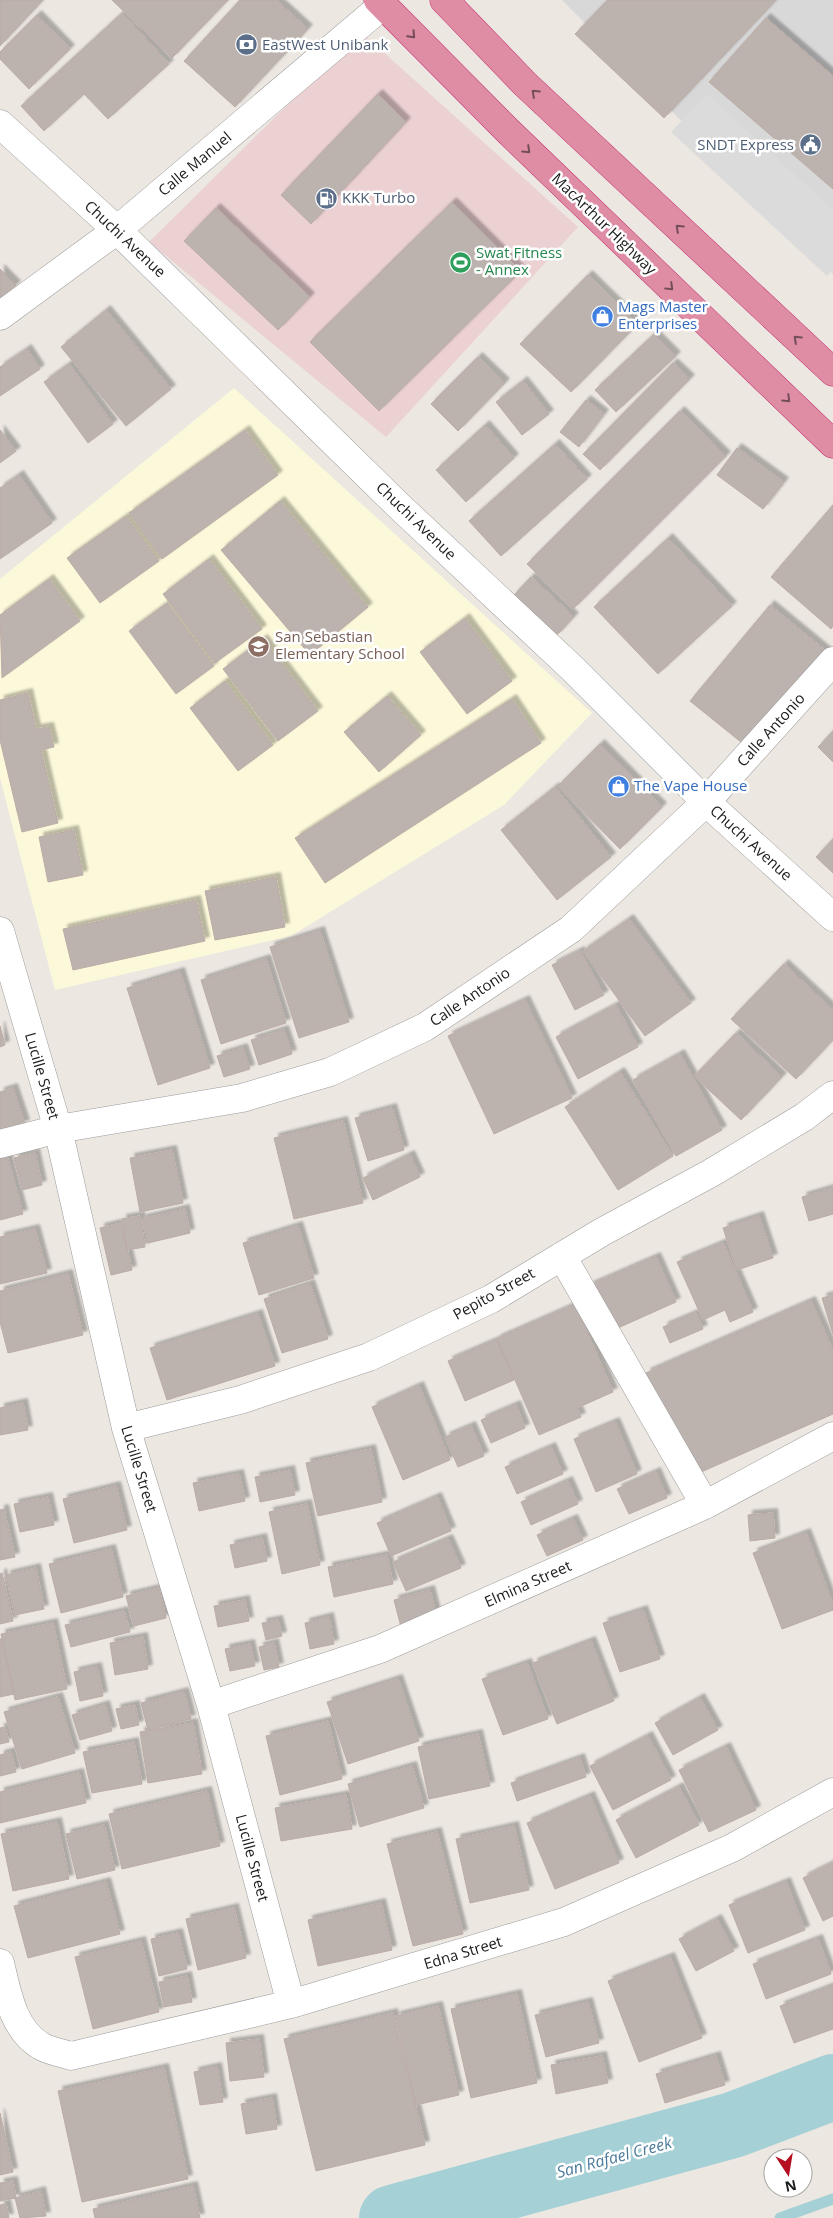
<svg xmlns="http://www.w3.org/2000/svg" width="833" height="2218" viewBox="0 0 833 2218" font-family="'Open Sans',sans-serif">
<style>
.residential{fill:#d9d8d8}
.commercial{fill:#ecd1d2}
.education{fill:#fcf8da}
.parking{fill:#dbdbdb}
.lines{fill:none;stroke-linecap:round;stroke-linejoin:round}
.stream{stroke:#a4d0d6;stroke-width:11}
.river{stroke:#a4d0d6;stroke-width:66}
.building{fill:#bcb2ae;stroke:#bcaca5;filter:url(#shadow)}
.street-casing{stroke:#9c9c9c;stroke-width:29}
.highway-casing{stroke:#c73174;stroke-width:29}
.street{stroke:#fff;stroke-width:28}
.highway{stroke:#de8da5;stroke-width:28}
.oneway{stroke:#734e59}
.labels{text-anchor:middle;stroke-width:5;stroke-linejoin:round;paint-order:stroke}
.service-label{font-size:15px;fill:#4e5e75;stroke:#fff;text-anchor:start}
.street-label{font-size:15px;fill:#1b1b1b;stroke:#fff}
.leisure-label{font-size:15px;fill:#27864d;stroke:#fff;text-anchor:start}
.shop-label{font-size:15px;fill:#366cbe;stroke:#fff;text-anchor:start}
.education-label{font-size:15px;fill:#785e54;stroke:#fff;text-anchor:start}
.water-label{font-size:16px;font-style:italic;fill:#4d7b9b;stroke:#fff}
</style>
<defs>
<filter id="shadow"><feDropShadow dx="4.5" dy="-4.5" stdDeviation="1" flood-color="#0004"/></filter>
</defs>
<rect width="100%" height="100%" fill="#ece7e1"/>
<path class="residential" d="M562 0H833V274Z"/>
<path class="commercial" d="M361 32 578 227 386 437 149 242Z"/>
<path class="education" d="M234 388 592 713 504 805 291 936 55 990 0 778V579Z"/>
<path class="parking" d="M707 94 833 210V270L827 276 671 132Z"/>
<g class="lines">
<path class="stream" d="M780 2218 833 2199"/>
<path class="river" d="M392 2218 733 2125 833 2087"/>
</g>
<path class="building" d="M0 0H43L0 46Z
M112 0H228L172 58Z
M240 0H276L308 29 235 107 184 61Z
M608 0H776L664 118 575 34Z
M122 13 169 64 108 119 84 94 44 131 21 106Z
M37 15 70 49 29 89 0 59V52Z
M766 18 833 76V189L709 82Z
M378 94 406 122 311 224 281 195Z
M452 202 521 271 379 411 310 342Z
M216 208 310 297 278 330 184 241Z
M0 269 16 285 0 300Z
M588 275 638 324 571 392 520 344Z
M106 310 171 389 126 426 61 347Z
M654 334 676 356 616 412 595 390Z
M27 349 40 369 0 396V367Z
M478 357 505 383 458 431 431 404Z
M673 363 690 379 600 470 583 454Z
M69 364 113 424 88 443 44 382Z
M523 381 549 414 522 435 496 402Z
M586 400 604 414 579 447 560 432Z
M680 411 726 456 573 609 527 564Z
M485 425 514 458 466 502 436 470Z
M0 430 16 451 0 463Z
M245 430 278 475 162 559 129 513Z
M555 444 587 479 501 556 469 521Z
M737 448 784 482 763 509 717 475Z
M19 475 52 523 0 559V488Z
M280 501 368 607 310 655 221 550Z
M833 505V626L831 629 771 577Z
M126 516 159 561 100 603 67 558Z
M668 538 732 606 658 674 594 607Z
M209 559 262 629 215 663 163 594Z
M531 577 574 617 556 636 513 596Z
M49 579 80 621 2 678 0 615Z
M167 603 214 666 176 694 129 631Z
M770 605 827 652 747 747 690 701Z
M465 618 512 681 467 714 420 652Z
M263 639 318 711 278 741 223 669Z
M225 681 273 745 238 771 190 708Z
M28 693 36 729 49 727 54 747 41 750 58 823 22 832 0 740V700Z
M387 696 421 735 379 772 344 732Z
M512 699 541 743 325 883 295 838Z
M833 731V762L818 747Z
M600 744 662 807 620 849 558 786Z
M555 787 611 857 557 900 501 830Z
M74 830 83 875 48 882 39 837Z
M833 839V873L816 857Z
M276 877 285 927 215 940 205 891Z
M196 900 205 941 73 970 63 929Z
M629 919 691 1003 645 1036 583 951Z
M320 931 349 1022 299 1038 270 947Z
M580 951 604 995 575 1010 552 965Z
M266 959 286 1023 221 1044 201 980Z
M784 964 833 1010V1040L796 1079 731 1019Z
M180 972 210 1068 158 1085 127 988Z
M525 1000 572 1098 494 1134 448 1036Z
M616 1005 638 1047 578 1079 556 1037Z
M0 1026 5 1045 0 1047Z
M284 1030 292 1054 259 1065 251 1040Z
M736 1033 782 1077 741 1120 694 1076Z
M243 1048 250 1069 224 1077 217 1056Z
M680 1054 722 1130 676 1156 633 1080Z
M620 1072 673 1156 618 1190 565 1107Z
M13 1088 25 1124 0 1132V1092Z
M392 1108 404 1150 368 1161 355 1118Z
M343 1121 363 1203 294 1219 274 1138Z
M172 1150 183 1203 140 1212 130 1158Z
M35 1153 42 1185 22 1190 14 1158Z
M410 1155 420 1177 373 1200 363 1178Z
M7 1156 23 1214 0 1220V1158Z
M833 1188V1214L809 1221 802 1197Z
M185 1209 190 1233 148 1243 142 1219Z
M140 1216 145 1247 127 1250 122 1219Z
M759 1216 773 1258 737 1270 723 1228Z
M121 1223 132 1270 111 1275 100 1228Z
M298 1226 314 1278 259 1295 243 1243Z
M35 1229 47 1273 0 1284V1237Z
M723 1243 753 1312 730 1322 725 1310 703 1320 677 1262Z
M656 1257 676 1302 609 1332 589 1286Z
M68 1274 83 1335 8 1353 0 1322V1291Z
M310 1284 328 1339 282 1353 264 1299Z
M833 1295V1334L822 1298Z
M811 1301 833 1351V1414L692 1476 646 1373Z
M575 1305 613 1392 577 1408 581 1417 539 1435 497 1339Z
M696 1313 703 1329 670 1343 663 1327Z
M258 1314 275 1366 167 1400 150 1348Z
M497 1340 514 1380 465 1401 448 1361Z
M419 1386 450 1460 403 1480 372 1407Z
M23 1403 28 1430 0 1435V1408Z
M516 1405 525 1428 491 1443 481 1420Z
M615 1422 637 1474 596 1492 574 1439Z
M471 1426 484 1456 458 1467 445 1437Z
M551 1447 563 1474 517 1494 505 1467Z
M371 1449 382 1502 318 1516 306 1463Z
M290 1470 295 1495 260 1502 255 1477Z
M656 1472 667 1498 629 1514 617 1489Z
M239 1474 245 1501 199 1511 193 1483Z
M568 1481 578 1504 531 1525 521 1502Z
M116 1486 127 1530 74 1543 63 1499Z
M48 1497 54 1525 20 1532 14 1504Z
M437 1497 451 1531 391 1556 377 1523Z
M307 1504 320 1565 282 1574 269 1512Z
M4 1509 15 1557 0 1560V1510Z
M773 1513 775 1538 750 1541 748 1515Z
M573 1519 583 1540 547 1556 537 1535Z
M806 1533 833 1605V1610L782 1629 753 1553Z
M262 1538 267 1561 235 1568 230 1545Z
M448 1539 461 1568 406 1591 393 1562Z
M111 1549 123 1597 61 1613 49 1564Z
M387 1555 393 1584 334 1597 328 1567Z
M36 1568 44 1609 15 1615 6 1575Z
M2 1573 13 1621 0 1624V1574Z
M159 1588 166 1618 134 1626 126 1596Z
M430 1590 438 1621 402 1631 394 1600Z
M245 1600 249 1621 218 1627 214 1606Z
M643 1610 660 1659 620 1672 603 1623Z
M124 1611 130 1632 71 1647 65 1625Z
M329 1617 334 1644 310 1649 305 1623Z
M278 1620 282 1636 266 1640 262 1623Z
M53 1623 67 1689 15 1700 1 1634Z
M143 1637 148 1669 115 1675 110 1643Z
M0 1639H2L14 1694 0 1697Z
M591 1641 614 1701 557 1724 533 1663Z
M274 1643 279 1667 264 1670 259 1647Z
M250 1644 255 1666 230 1671 225 1649Z
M527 1663 548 1719 503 1735 482 1679Z
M97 1667 103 1696 80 1701 74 1672Z
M398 1679 419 1741 348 1764 327 1702Z
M184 1692 191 1719 148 1730 141 1703Z
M58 1697 75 1753 22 1769 4 1712Z
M700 1698 718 1730 673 1755 655 1723Z
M105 1705 112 1731 80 1740 72 1715Z
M135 1705 139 1725 121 1729 116 1709Z
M328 1721 342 1779 280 1795 266 1736Z
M193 1723 202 1774 148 1783 140 1732Z
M5 1727 9 1742 0 1744V1728Z
M478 1734 490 1786 429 1799 418 1747Z
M648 1736 671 1780 613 1810 590 1766Z
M134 1742 142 1784 92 1793 83 1752Z
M726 1747 756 1810 709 1832 679 1770Z
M11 1752 16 1772 0 1776V1755Z
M580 1758 586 1777 517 1801 511 1783Z
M412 1766 424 1808 360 1827 348 1784Z
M79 1773 86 1803 0 1823V1792Z
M679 1787 699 1825 636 1858 616 1820Z
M207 1791 220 1846 122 1869 109 1814Z
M346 1795 352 1829 281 1841 275 1808Z
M590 1796 619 1863 555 1889 527 1823Z
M57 1822 69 1879 13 1891 1 1834Z
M104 1825 115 1870 77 1879 66 1834Z
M514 1826 529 1890 470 1903 456 1839Z
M437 1832 463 1934 413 1946 387 1844Z
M833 1863V1916L823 1921 803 1878Z
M106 1882 120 1934 28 1958 14 1906Z
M786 1882 805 1930 748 1953 729 1905Z
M381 1903 392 1950 318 1966 308 1920Z
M234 1908 246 1958 198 1970 186 1919Z
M717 1919 734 1951 696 1971 679 1939Z
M178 1933 187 1969 159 1976 151 1939Z
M818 1939 831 1974 766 1999 753 1964Z
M141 1941 159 2012 93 2029 75 1957Z
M670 1957 702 2038 639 2062 608 1981Z
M187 1976 192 2002 164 2007 159 1982Z
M833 1986V2029L794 2043 780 2006Z
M517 1994 537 2083 471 2098 451 2009Z
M588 2002 599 2043 546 2057 535 2015Z
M438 2006 459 2095 416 2105 396 2016Z
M393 2013 425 2145 316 2171 284 2039Z
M259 2039 264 2077 230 2081 226 2043Z
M602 2056 608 2083 556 2094 551 2065Z
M716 2056 725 2085 665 2103 656 2074Z
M217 2067 223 2102 200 2105 194 2072Z
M164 2068 188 2179 82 2202 58 2091Z
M272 2098 277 2129 246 2134 241 2104Z
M0 2113 13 2172 0 2175Z
M13 2181 16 2198 0 2201V2183Z
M193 2186 200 2218H95L93 2209Z
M41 2191 46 2216 20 2218 15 2198Z
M6 2204 9 2218H0V2205Z"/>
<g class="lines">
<defs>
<path id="street" d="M0 124 117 230 401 508 573 669 706 802 833 917
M0 316 117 230 383 5
M0 931 58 1129 126 1428 211 1705 291 2004
M0 1144 58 1129 242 1098 330 1072 425 1027 571 929 706 802 833 661
M562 1256 705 1505
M126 1428 240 1400 369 1357 491 1299 602 1232 711 1173 804 1117 833 1095
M211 1705 380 1649 705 1505 833 1436
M0 1963C7 1992 13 2030 41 2046 49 2051 62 2053 71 2056L291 2004 564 1922 732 1848 833 1792"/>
<path id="highway" d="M378 0 509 132 833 444
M444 0 525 84 833 372"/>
</defs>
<use href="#street" class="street-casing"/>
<use href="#highway" class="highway-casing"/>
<use href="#street" class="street"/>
<use href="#highway" class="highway"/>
</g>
<defs><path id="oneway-chevron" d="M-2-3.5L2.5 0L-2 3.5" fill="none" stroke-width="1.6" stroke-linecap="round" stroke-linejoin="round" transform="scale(1.25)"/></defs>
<g class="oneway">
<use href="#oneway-chevron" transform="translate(412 35) rotate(47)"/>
<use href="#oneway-chevron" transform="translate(535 93) rotate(-137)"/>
<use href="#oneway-chevron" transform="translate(527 150) rotate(44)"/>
<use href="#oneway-chevron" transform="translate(679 228) rotate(-137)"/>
<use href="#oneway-chevron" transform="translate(670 287) rotate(44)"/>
<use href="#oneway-chevron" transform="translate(797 339) rotate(-137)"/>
<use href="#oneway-chevron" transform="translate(787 399) rotate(44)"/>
</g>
<defs>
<symbol id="bank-disc" viewBox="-11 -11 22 22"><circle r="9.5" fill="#5c6f8a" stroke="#fff"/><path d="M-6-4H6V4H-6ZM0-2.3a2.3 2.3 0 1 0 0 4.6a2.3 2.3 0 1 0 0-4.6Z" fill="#fff"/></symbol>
<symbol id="civic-disc" viewBox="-11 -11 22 22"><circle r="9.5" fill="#5c6f8a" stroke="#fff"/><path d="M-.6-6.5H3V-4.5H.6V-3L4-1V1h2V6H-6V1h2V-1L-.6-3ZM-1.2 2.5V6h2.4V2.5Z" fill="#fff"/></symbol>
<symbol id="fuel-disc" viewBox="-11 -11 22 22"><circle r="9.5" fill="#5c6f8a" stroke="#fff"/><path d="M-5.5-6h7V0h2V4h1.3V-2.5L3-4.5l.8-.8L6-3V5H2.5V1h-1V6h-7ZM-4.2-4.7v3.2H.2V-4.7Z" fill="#fff"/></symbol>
<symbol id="stadium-disc" viewBox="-11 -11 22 22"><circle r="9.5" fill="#2e9e5b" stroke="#fff"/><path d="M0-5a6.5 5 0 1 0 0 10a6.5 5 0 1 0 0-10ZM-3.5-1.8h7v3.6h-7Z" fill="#fff"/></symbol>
<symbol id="shop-disc" viewBox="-11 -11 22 22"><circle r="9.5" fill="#3f7fe0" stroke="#fff"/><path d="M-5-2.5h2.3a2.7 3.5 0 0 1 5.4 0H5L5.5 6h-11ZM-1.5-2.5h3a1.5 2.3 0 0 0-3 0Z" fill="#fff"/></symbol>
<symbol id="school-disc" viewBox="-11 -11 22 22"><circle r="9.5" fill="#8d6e63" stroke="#fff"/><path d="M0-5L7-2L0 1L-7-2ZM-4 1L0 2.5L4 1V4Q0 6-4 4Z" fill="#fff"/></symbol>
</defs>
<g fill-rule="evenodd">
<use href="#bank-disc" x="234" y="32" width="25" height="25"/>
<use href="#civic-disc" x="798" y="132" width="25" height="25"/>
<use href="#fuel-disc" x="314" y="186" width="25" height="25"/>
<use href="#stadium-disc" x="448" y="250" width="25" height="25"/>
<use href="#shop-disc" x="590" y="304" width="25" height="25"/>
<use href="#school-disc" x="246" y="634" width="25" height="25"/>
<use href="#shop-disc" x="606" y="774" width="25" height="25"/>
</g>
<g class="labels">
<g class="service-label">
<text x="262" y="50">EastWest Unibank</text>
<text x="794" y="150" text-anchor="end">SNDT Express</text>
<text x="342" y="203">KKK Turbo</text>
</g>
<g class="street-label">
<text transform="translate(195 164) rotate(-40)" y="5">Calle Manuel</text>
<text transform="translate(604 224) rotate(44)" y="5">MacArthur Highway</text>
<text transform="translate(125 239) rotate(43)" y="5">Chuchi Avenue</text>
<text transform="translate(416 521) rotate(44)" y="5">Chuchi Avenue</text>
<text transform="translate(771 730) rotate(-48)" y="5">Calle Antonio</text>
<text transform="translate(751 843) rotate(42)" y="5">Chuchi Avenue</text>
<text transform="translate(470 997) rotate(-34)" y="5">Calle Antonio</text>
<text transform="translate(42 1076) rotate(74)" y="5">Lucille Street</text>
<text transform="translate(494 1294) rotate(-29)" y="5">Pepito Street</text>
<text transform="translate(139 1469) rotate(73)" y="5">Lucille Street</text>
<text transform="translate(528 1584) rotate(-24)" y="5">Elmina Street</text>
<text transform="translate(252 1858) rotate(75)" y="5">Lucille Street</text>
<text transform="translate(463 1953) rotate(-17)" y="5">Edna Street</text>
</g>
<g class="leisure-label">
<text x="476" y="258">Swat Fitness<tspan x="476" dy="17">- Annex</tspan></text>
</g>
<g class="shop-label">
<text x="618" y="312">Mags Master<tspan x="618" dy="17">Enterprises</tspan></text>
<text x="634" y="791">The Vape House</text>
</g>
<g class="education-label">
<text x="275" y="642">San Sebastian<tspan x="275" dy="17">Elementary School</tspan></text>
</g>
<g class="water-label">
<text transform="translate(614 2157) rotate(-15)" y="6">San Rafael Creek</text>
</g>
</g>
<g transform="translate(788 2173) rotate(168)"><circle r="24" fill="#ffffff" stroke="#a4a4a4"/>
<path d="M0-4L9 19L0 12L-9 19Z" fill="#b60f21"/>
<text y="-8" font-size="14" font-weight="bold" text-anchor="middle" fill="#1b1b1b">N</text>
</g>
</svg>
